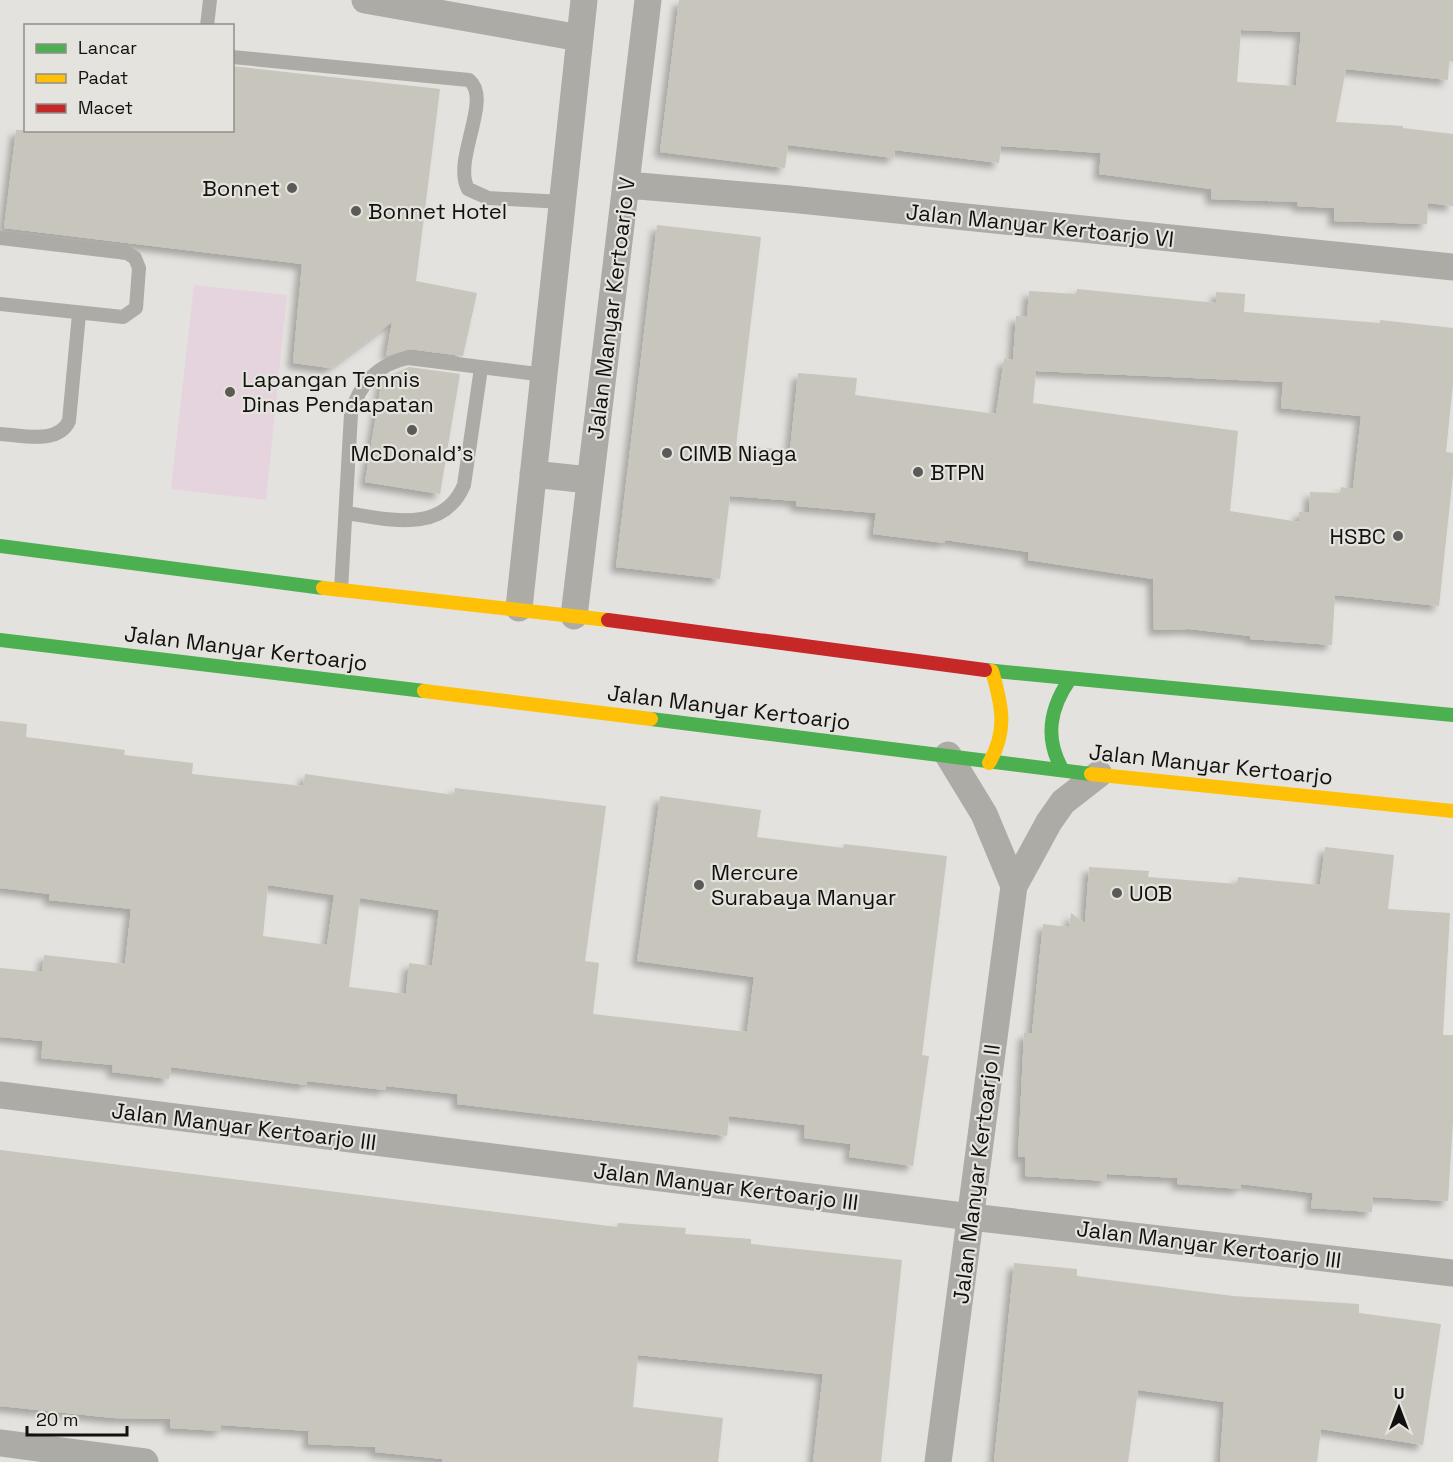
<svg xmlns="http://www.w3.org/2000/svg" width="1453" height="1462" viewBox="0 0 1453 1462" font-family="'Space Grotesk',sans-serif">
<style>
.green{fill:#e5d4de}
.building{fill:#c7c5bc;fill-rule:evenodd;filter:url(#shadow)}
.lines{fill:none;stroke-linecap:round;stroke-linejoin:round}
.lane{stroke:#acaba5;stroke-width:14}
.street{stroke:#acaba5;stroke-width:27}
.fast{stroke:#4caf50;stroke-width:14}
.slow{stroke:#ffc107;stroke-width:14}
.jam{stroke:#c62828;stroke-width:14}
.poi-dot{fill:#5b5a57;stroke:#e4e3dd;stroke-width:2}
.labels{text-anchor:middle;stroke-width:4.5;stroke-linejoin:round;paint-order:stroke}
.poi-label{font-size:22px;fill:#12110f;stroke:#e4e3dd;text-anchor:start}
.street-label{font-size:22px;fill:#12110f;stroke:#e4e3dd}
</style>
<defs>
<filter id="shadow"><feDropShadow dx="-5.5" dy="5.5" stdDeviation="3" flood-color="#0004"/></filter>
</defs>
<rect width="100%" height="100%" fill="#e3e2de"/>
<path class="green" d="M194 285 287 295 266 500 171 489Z"/>
<path class="building" d="M679 0H1453V62L1449 61 1448 80 1346 69 1336 122 1403 126V128L1453 134V206L1428 203 1427 224 1334 221V208L1297 206 1298 202 1211 199V189L1099 174 1101 153 1001 146 999 163 895 150 894 158 788 145 785 168 660 152ZM1241 30 1301 32 1296 86 1237 82Z
M232 66 440 89 416 281 477 293 463 356 409 349 386 356 392 322 330 368 293 363 302 264 4 228 16 130H232Z
M657 225 761 237 736 446 790 450 798 373 857 378 855 395 996 414 1004 359 1013 360 1016 316 1027 317 1029 291 1076 294 1077 289 1216 303V292L1245 294 1244 312 1380 323V320L1453 328V383L1446 452 1453 453V475L1439 606 1335 595 1332 645 1250 639V636L1189 629 1154 630 1153 579 1028 560 1029 552 945 540V543L873 534 876 513 796 506V501L730 496 720 579 616 567ZM1036 371 1283 382 1281 408 1361 416 1353 489 1341 487 1340 493 1310 492 1309 512H1299V522L1230 511 1238 431 1033 403Z
M409 367 460 374 440 494 365 482 382 379Z
M0 721 27 724 26 737 125 750 124 755 193 763 192 774 303 786 305 774 454 795 455 788 606 806 585 961 599 963 593 1014 747 1032 754 977 637 961 660 796 761 810 757 837 843 848 844 844 947 856 922 1055 929 1056 913 1166 849 1157 851 1144 804 1138 805 1125 729 1116 727 1136 457 1104 458 1094 386 1086 385 1090 307 1081 306 1085 171 1067 169 1079 112 1072 113 1065 41 1058 43 1041 0 1037V968L42 972 44 955 125 964 131 909 49 900 50 894 0 888ZM268 885 334 895 327 945 263 936ZM360 898 439 910 432 966 409 963 406 994 349 987Z
M1325 847 1394 855 1388 909 1450 913 1443 1035H1453V1122L1448 1201 1373 1197 1372 1212 1311 1208 1313 1193 1241 1184 1240 1189 1177 1184 1178 1178 1107 1174V1181L1025 1176V1157H1018L1024 1033H1032L1043 924 1069 927 1071 913 1085 923 1089 867 1149 871 1148 877 1237 884 1238 877 1320 885Z
M0 1150 617 1227 618 1223 686 1228 685 1234 751 1239V1244L902 1260 881 1462H813L823 1374 638 1355 633 1407 723 1418 718 1462H442L443 1459 375 1452 376 1447 308 1444 309 1431 221 1425V1431L170 1428V1419L113 1418 0 1406Z
M1014 1263 1077 1269V1276L1233 1296 1359 1304V1313L1441 1324 1423 1445 1321 1429 1317 1462H1220L1224 1402 1138 1390 1128 1462H994Z"/>
<g class="lines">
<path class="lane" d="M207 26 210 0
M232 57 469 80C493 99 452 160 468 189L488 198 563 202
M0 238 127 253 135 258 139 268 136 308 123 317 0 304
M0 434C22 435 58 445 69 421L79 314
M346 513C388 519 443 535 464 485L481 368
M341 590 351 414C359 384 378 364 408 358L545 375"/>
<path class="street" d="M365 0 580 38
M627 185 790 199 1453 267
M533 474 589 480
M519 608 584 0
M574 616 648 0
M948 755 984 814 1014 886
M0 1095 971 1217 1453 1273
M0 1443 145 1462
M938 1462 1014 886 1049 822 1063 802 1099 774"/>
<path class="fast" d="M0 546 323 588
M0 640 424 691
M985 670 1453 715
M651 719 1091 774
M1062 769C1044 737 1050 708 1070 679"/>
<path class="slow" d="M323 588 608 620
M424 691 651 719
M989 763C1008 731 1002 705 992 671
M1091 774 1453 811"/>
<path class="jam" d="M608 620 985 670"/>
</g>
<g class="poi-dot">
<circle cx="292" cy="188" r="6"/>
<circle cx="356" cy="211" r="6"/>
<circle cx="230" cy="392" r="6"/>
<circle cx="412" cy="430" r="6"/>
<circle cx="667" cy="453" r="6"/>
<circle cx="918" cy="472" r="6"/>
<circle cx="1398" cy="536" r="6"/>
<circle cx="699" cy="885" r="6"/>
<circle cx="1117" cy="893" r="6"/>
</g>
<g class="labels">
<g class="poi-label">
<text x="280" y="196" text-anchor="end">Bonnet</text>
<text x="368" y="219">Bonnet Hotel</text>
<text x="242" y="387">Lapangan Tennis<tspan x="242" dy="25">Dinas Pendapatan</tspan></text>
<text x="412" y="461" text-anchor="middle">McDonald's</text>
<text x="679" y="461">CIMB Niaga</text>
<text x="930" y="480">BTPN</text>
<text x="1386" y="544" text-anchor="end">HSBC</text>
<text x="711" y="880">Mercure<tspan x="711" dy="25">Surabaya Manyar</tspan></text>
<text x="1129" y="901">UOB</text>
</g>
<g class="street-label">
<text transform="translate(1040 225) rotate(6)" y="8">Jalan Manyar Kertoarjo VI</text>
<text transform="translate(611 308) rotate(-83)" y="8">Jalan Manyar Kertoarjo V</text>
<text transform="translate(246 648) rotate(7)" y="8">Jalan Manyar Kertoarjo</text>
<text transform="translate(729 707) rotate(7)" y="8">Jalan Manyar Kertoarjo</text>
<text transform="translate(1211 764) rotate(6)" y="8">Jalan Manyar Kertoarjo</text>
<text transform="translate(244 1126) rotate(7)" y="8">Jalan Manyar Kertoarjo III</text>
<text transform="translate(976 1174) rotate(-83)" y="8">Jalan Manyar Kertoarjo II</text>
<text transform="translate(726 1186) rotate(7)" y="8">Jalan Manyar Kertoarjo III</text>
<text transform="translate(1209 1244) rotate(7)" y="8">Jalan Manyar Kertoarjo III</text>
</g>
</g>
<rect x="24" y="24" width="210" height="108" fill="#e4e3dd" stroke="#908f8b" stroke-width="1.5"/>
<rect x="36" y="44" width="30" height="9" fill="#4caf50" stroke="#908f8b" stroke-width="1.5"/>
<text x="78" y="54" font-size="18" fill="#12110f">Lancar</text>
<rect x="36" y="74" width="30" height="9" fill="#ffc107" stroke="#908f8b" stroke-width="1.5"/>
<text x="78" y="84" font-size="18" fill="#12110f">Padat</text>
<rect x="36" y="104" width="30" height="9" fill="#c62828" stroke="#908f8b" stroke-width="1.5"/>
<text x="78" y="114" font-size="18" fill="#12110f">Macet</text>
<g transform="translate(1399 1408)" stroke="#e4e3dd" stroke-width="4.5" paint-order="stroke">
<path d="M0-4.5L10 22L0 15L-10 22Z" fill="#12110f"/>
<text y="-9" font-size="16" font-weight="bold" text-anchor="middle" fill="#12110f">U</text>
</g>
<path d="M27 1426v9h100v-9" fill="none" stroke="#12110f" stroke-width="3"/>
<text x="36" y="1426" font-size="18" fill="#12110f" stroke="#e4e3dd" stroke-width="4.5" paint-order="stroke">20 m</text>
</svg>
